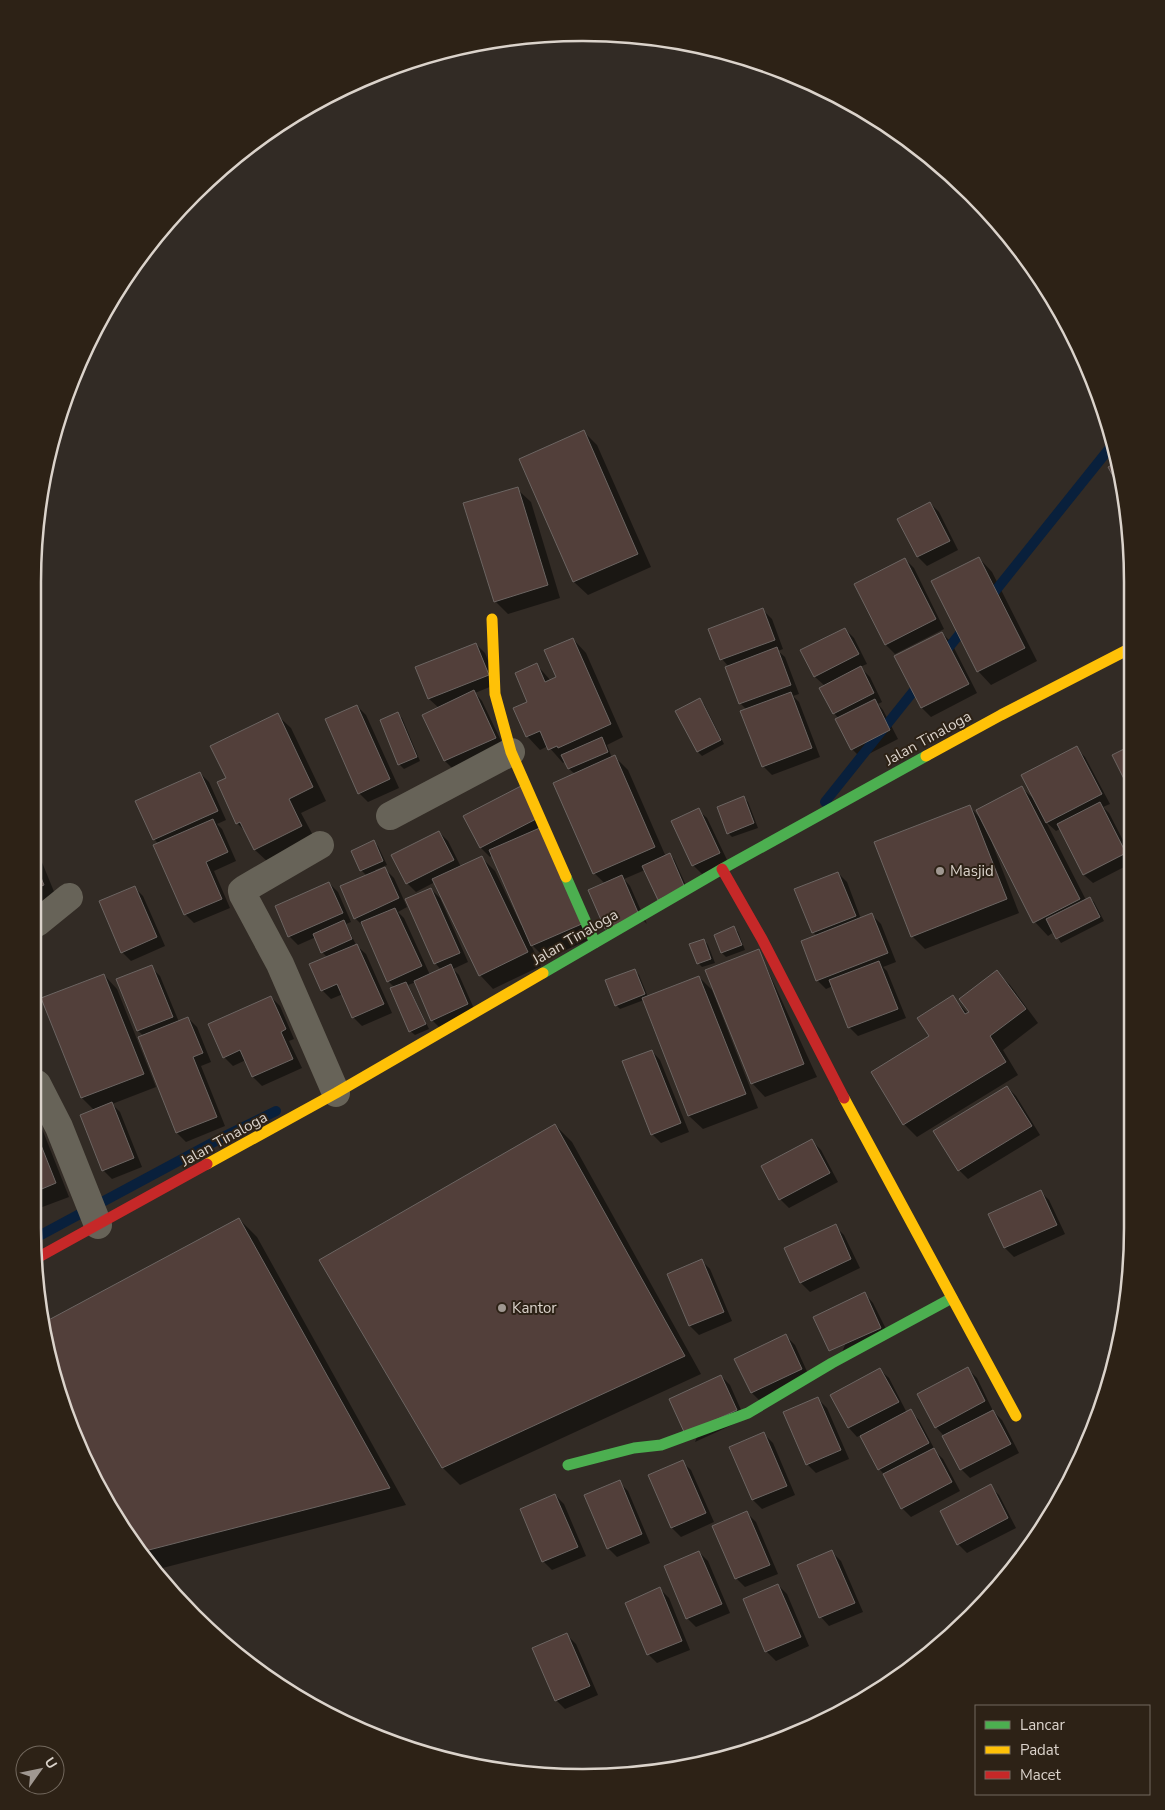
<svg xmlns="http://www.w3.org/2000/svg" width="1165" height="1810" viewBox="0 0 1165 1810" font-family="'Nunito Sans',sans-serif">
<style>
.shadow{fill:#0007}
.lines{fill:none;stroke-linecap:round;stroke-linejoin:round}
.stream{stroke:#09203c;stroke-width:10}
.building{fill:#523f3a;stroke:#6c6562}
.street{stroke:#676358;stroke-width:28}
.fast{stroke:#4caf50;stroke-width:11}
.slow{stroke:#ffc107;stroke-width:11}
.jam{stroke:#c62828;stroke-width:11}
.poi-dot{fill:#a09891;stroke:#2d2216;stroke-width:2}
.labels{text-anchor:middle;stroke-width:4;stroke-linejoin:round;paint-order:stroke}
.street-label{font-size:15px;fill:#dbd3cb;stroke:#2d2216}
.poi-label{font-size:15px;fill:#dbd3cb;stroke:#2d2216;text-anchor:start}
.rim{fill:none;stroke:#dbd3cb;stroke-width:2.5}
</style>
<rect width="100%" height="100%" fill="#322b25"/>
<path class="shadow" d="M584 432 597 445 651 567 588 595 574 582 521 460Z
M517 489 531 502 560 598 508 614 495 601Z
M930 503 939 512 958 550 927 566 918 557Z
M979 558 992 572 1037 661 991 685 978 671Z
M905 559 914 568 944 629 895 654 886 645Z
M763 610 772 619 783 649 778 651 785 657 799 694 793 696 799 702 820 757 772 775 763 766 747 710 740 703 729 667 722 659 710 630Z
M845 629 854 638 867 664 860 667 870 677 882 702 878 704 883 710 898 739 861 758 852 749 839 719 834 713 825 686 815 677 802 651Z
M942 633 951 642 977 693 931 717 922 708Z
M573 639 586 653 623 737 607 745 612 758 615 757 628 770 666 857 670 855 674 859 689 892 645 870 624 879 630 886 647 924 594 873 575 774 569 769 566 761 563 763 548 746 540 750 527 736 529 702 537 665 551 681 557 678Z
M476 644 485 653 497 684 475 693 482 701 504 747 454 770 445 761 424 715 439 708 429 699Z
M699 700 704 704 724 744 702 756 698 752Z
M357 706 366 715 399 788 368 802 359 793Z
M398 714 402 718 420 761 404 769 399 764Z
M277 715 291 728 326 801 301 813 315 839 269 863 255 850 246 832 237 823 228 779Z
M1130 747V788L1113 756Z
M1076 748 1085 757 1110 804 1103 807 1109 813 1128 850 1085 873V875L1129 852 1130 864 1093 883 1084 875 1060 829 1056 831 1046 822 1086 900 1090 898 1094 902 1104 921 1061 943 1054 932 1048 936 1035 922 994 842 992 843 1019 913 925 949 912 936 970 807 980 818 1022 788 1036 801Z
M200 773 209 782 226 820 217 824 222 829 236 861 214 871 230 908 194 923 185 914 159 844 154 839Z
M521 788 597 936 546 959 530 943 541 966 493 989 480 975 435 882 416 892 407 883 439 832 448 841 461 867 482 858 495 871 521 925 523 924 493 855 490 857 481 848 465 817Z
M744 798 748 802 758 828 732 837 728 833Z
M698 810 707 818 728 862 702 874 693 865Z
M374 842 378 846 387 865 375 870 376 872 385 869 394 878 407 907 398 912 404 918 430 975 441 970 436 964 407 900 431 889 440 898 468 962 453 969 459 975 476 1013 441 1029 432 1020 416 982 408 985 429 1029 415 1035 410 1031 395 988 388 981 364 927 355 918 367 876 361 870Z
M37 850 57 899 37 906Z
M838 873 847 882 861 919 872 915 881 924 896 962 883 967 887 971 906 1018 858 1036 849 1027 833 986 826 989 817 980V936L813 932Z
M329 883 338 892 351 922 346 924 356 945 366 954 392 1013 362 1026 353 1017 343 994 331 999 322 990 328 958 322 952 316 937 298 945 289 936Z
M134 887 143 896 165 946 131 961 122 952Z
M734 928 738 932 745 950 726 957 722 953Z
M704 940 708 945 715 963 702 967 698 963Z
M759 951 817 1077 765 1097 752 1083Z
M151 967 160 976 179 1022 188 1018 197 1027 211 1062 201 1066 225 1126 186 1142 177 1133 140 1038 144 1036 138 1031 118 980Z
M635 971 639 975 648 997 699 977 712 990 758 1108 703 1129 689 1116 644 1000 620 1009 616 1005Z
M997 972 1010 985 1038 1023 1003 1050 1018 1075 917 1137 904 1124 930 1037 953 997 968 1014Z
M104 975 117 989 156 1087 112 1104 120 1112 142 1167 112 1179 103 1170 94 1110 82 1098Z
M271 997 280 1006 294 1039 289 1041 302 1068 262 1086 253 1077 246 1060 233 1066 224 1057Z
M652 1051 660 1060 689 1132 661 1143 652 1134Z
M1007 1087 1016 1096 1040 1135 968 1179 959 1170Z
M37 1116 69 1197 37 1209Z
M555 1125 572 1142 701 1374 460 1485 443 1468 321 1261Z
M812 1141 821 1150 838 1182 789 1208 780 1199Z
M1040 1191 1049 1200 1065 1234 1014 1257 1005 1248 990 1214Z
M239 1219 257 1237 406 1505 155 1570 125 1533 62 1404 43 1324Z
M835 1226 844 1235 860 1268 810 1292 801 1283Z
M701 1260 710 1269 732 1321 699 1335 690 1326 668 1274Z
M865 1294 873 1303 890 1337 839 1360Z
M786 1336 795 1345 810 1378 761 1402 752 1393Z
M968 1369 977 1378 993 1411 1002 1420 1019 1453 970 1478 962 1470 944 1436 936 1427Z
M880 1370 889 1378 907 1413 910 1411 919 1420 936 1452 943 1459 960 1491 911 1517 902 1508 886 1476 879 1469 861 1435 857 1437 849 1428Z
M721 1376 730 1385 745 1419 695 1442Z
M818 1399 827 1408 849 1459 816 1473 807 1464Z
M764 1434 773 1443 795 1495 762 1509 753 1500Z
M682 1462 691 1470 714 1522 681 1537 672 1528Z
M619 1482 628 1491 650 1543 617 1557 608 1548Z
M990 1486 999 1495 1016 1528 967 1553 958 1544 941 1511Z
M555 1495 564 1504 586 1556 552 1570 543 1561Z
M747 1513 756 1522 778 1574 745 1587 736 1578Z
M699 1552 708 1561 730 1613 696 1627 687 1618Z
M832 1552 841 1561 863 1612 829 1626 821 1617 798 1566Z
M778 1585 787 1594 809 1646 776 1661 767 1652 745 1600Z
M660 1589 669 1598 690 1650 657 1663 648 1654Z
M567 1635 576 1644 598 1695 565 1709 556 1700Z"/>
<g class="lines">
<path class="stream" d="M988 600 1113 444H1114
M942 656 966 626
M825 802 920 683
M37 1237 225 1136 276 1111"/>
</g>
<path class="building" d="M584 430 638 554 573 582 519 459Z
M1117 462 1123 495 1108 467Z
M518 487 548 585 494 602 463 503Z
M930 502 950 541 917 557 897 519Z
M979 557 1025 648 977 672 931 581Z
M905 558 936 619 885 645 854 584Z
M763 608 775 640 720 660 708 629Z
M845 628 859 654 814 677 800 650Z
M942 632 969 684 921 708 894 656Z
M573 638 611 724 558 748 557 746 548 750 540 731 526 737 513 708 527 702 515 673 537 663 545 682 556 677 544 650Z
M476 643 489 675 428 699 415 667Z
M777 647 791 685 739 704 725 667Z
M861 666 874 693 833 714 819 688Z
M474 690 496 738 444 761 422 715Z
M791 692 812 748 762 767 740 711Z
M700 698 721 740 697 752 675 711Z
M875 699 890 730 851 750 835 719Z
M357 705 390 779 358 794 325 719Z
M398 712 417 757 398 765 380 720Z
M278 713 313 787 289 799 302 826 254 850 240 822 236 824 217 782 226 778 210 746Z
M602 737 608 752 568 769 561 755Z
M1077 746 1102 794 1046 823 1021 775Z
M1130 746V791L1112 755Z
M615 755 655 847 593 874 553 783Z
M200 772 218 811 153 840 135 801Z
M521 786 538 818 480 848 463 816Z
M1022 786 1080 899 1033 923 976 810Z
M744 796 754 823 727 834 717 807Z
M1100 802 1126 853 1083 875 1057 824Z
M970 805 1007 899 911 937 874 842Z
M699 808 720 853 692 866 671 821Z
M213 819 228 852 206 862 222 899 184 915 153 845Z
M542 827 584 923 531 946 489 850Z
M439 831 454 860 406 884 391 855Z
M374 840 383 861 360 871 351 851Z
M670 853 685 888 658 900 642 866Z
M482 856 528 952 479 976 432 879Z
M385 867 399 898 354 919 340 886Z
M37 868 44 885 37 888Z
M838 872 856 916 812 933 794 889Z
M622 875 639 915 605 929 588 890Z
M329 882 343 913 288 937 275 906Z
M135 886 157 937 121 953 99 901Z
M431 888 460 953 434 964 405 899Z
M1090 897 1100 917 1056 939 1046 919Z
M395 908 422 966 387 982 361 922Z
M872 913 888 953 816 981 801 941Z
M344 920 352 939 321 953 313 934Z
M734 926 742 945 721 953 714 935Z
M704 939 711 959 697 964 689 944Z
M357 944 384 1004 352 1018 337 984 321 991 309 964Z
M759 949 804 1064 751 1084 705 970Z
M879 961 898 1009 848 1028 829 980Z
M451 964 468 1004 431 1021 414 981Z
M152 965 173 1017 137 1031 116 979Z
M635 969 645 994 615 1006 605 980Z
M997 970 1026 1009 990 1036 1006 1062 903 1125 871 1072 929 1036 917 1018 953 995 965 1014 969 1012 959 999Z
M104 974 144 1074 81 1098 41 998Z
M699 976 746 1094 688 1116 642 998Z
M406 982 426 1024 409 1032 390 988Z
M271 996 286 1029 281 1032 293 1059 252 1077 240 1050 223 1058 208 1024Z
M188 1017 203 1053 193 1057 217 1117 176 1133 138 1037Z
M652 1050 681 1123 651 1135 622 1061Z
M1007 1086 1032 1126 958 1171 933 1131Z
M112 1102 134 1158 102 1171 80 1115Z
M555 1124 685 1356 442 1468 319 1260Z
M37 1135 56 1183 37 1191Z
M812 1139 830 1173 779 1200 761 1166Z
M1041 1190 1057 1225 1004 1248 988 1214Z
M239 1218 390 1488 141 1552 125 1533 62 1404 43 1323Z
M836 1224 851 1259 800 1283 784 1248Z
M702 1259 724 1312 689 1326 667 1274Z
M865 1292 881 1328 829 1351 813 1317Z
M786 1334 802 1369 751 1393 734 1359Z
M968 1367 985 1401 935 1428 917 1394Z
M880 1368 899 1402 848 1428 830 1395Z
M721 1375 737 1410 685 1434 669 1399Z
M818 1397 841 1450 806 1465 783 1412Z
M911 1409 929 1443 878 1470 860 1436Z
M993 1410 1011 1444 960 1470 942 1436Z
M764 1432 787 1486 752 1500 729 1447Z
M934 1448 952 1482 901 1509 883 1474Z
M683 1460 706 1513 671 1528 648 1475Z
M620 1480 642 1534 607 1549 584 1495Z
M991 1484 1008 1518 957 1545 940 1511Z
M555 1494 578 1547 542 1562 520 1509Z
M747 1511 770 1565 735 1579 712 1526Z
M832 1550 855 1603 819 1618 797 1565Z
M699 1551 722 1604 686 1619 664 1566Z
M778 1584 801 1637 765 1652 743 1599Z
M660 1587 682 1641 647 1655 625 1603Z
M567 1633 590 1686 555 1701 532 1648Z"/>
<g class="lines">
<path class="street" d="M390 816 511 752
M320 845 246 888 242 891 243 895 280 964 336 1093
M37 923 69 897
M37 1084 59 1127 98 1225"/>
<path class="fast" d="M566 877 595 943
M543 973 722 869 926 756
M568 1465 634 1448 661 1445 748 1413 832 1363 952 1298"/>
<path class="slow" d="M492 619 495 694 511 752 566 877
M926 756 1001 715 1131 648
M844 1098 1016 1416
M207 1164 336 1093 543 973"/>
<path class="jam" d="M722 869 762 939 844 1098
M37 1258 207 1164"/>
</g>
<g class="poi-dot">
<circle cx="940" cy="871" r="5"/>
<circle cx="502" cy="1308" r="5"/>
</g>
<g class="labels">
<g class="street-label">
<text transform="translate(928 738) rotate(-29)" y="5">Jalan Tinaloga</text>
<text transform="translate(575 937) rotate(-30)" y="5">Jalan Tinaloga</text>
<text transform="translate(224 1139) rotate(-29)" y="5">Jalan Tinaloga</text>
</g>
<g class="poi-label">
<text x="950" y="876">Masjid</text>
<text x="512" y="1313">Kantor</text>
</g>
</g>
<path d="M0 0H1165V1810H0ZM582 41H583A541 541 0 0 1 1124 582V1228A541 541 0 0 1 583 1769H582A541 541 0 0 1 41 1228V582A541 541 0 0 1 582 41Z" fill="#2d2216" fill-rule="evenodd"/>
<path class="rim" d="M582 41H583A541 541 0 0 1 1124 582V1228A541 541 0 0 1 583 1769H582A541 541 0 0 1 41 1228V582A541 541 0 0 1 582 41Z"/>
<rect x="975" y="1705" width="175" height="90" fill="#2d2216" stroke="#73695e"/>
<rect x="985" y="1721" width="25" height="8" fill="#4caf50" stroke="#73695e"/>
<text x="1020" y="1730" font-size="15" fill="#dbd3cb">Lancar</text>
<rect x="985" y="1746" width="25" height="8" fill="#ffc107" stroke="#73695e"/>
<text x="1020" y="1755" font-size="15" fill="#dbd3cb">Padat</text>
<rect x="985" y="1771" width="25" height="8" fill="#c62828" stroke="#73695e"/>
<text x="1020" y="1780" font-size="15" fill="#dbd3cb">Macet</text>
<g transform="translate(40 1770) rotate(57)"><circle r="24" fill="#2d2216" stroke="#73695e"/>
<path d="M0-4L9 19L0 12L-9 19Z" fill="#a09891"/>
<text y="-8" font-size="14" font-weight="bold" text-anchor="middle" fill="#dbd3cb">U</text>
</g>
</svg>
